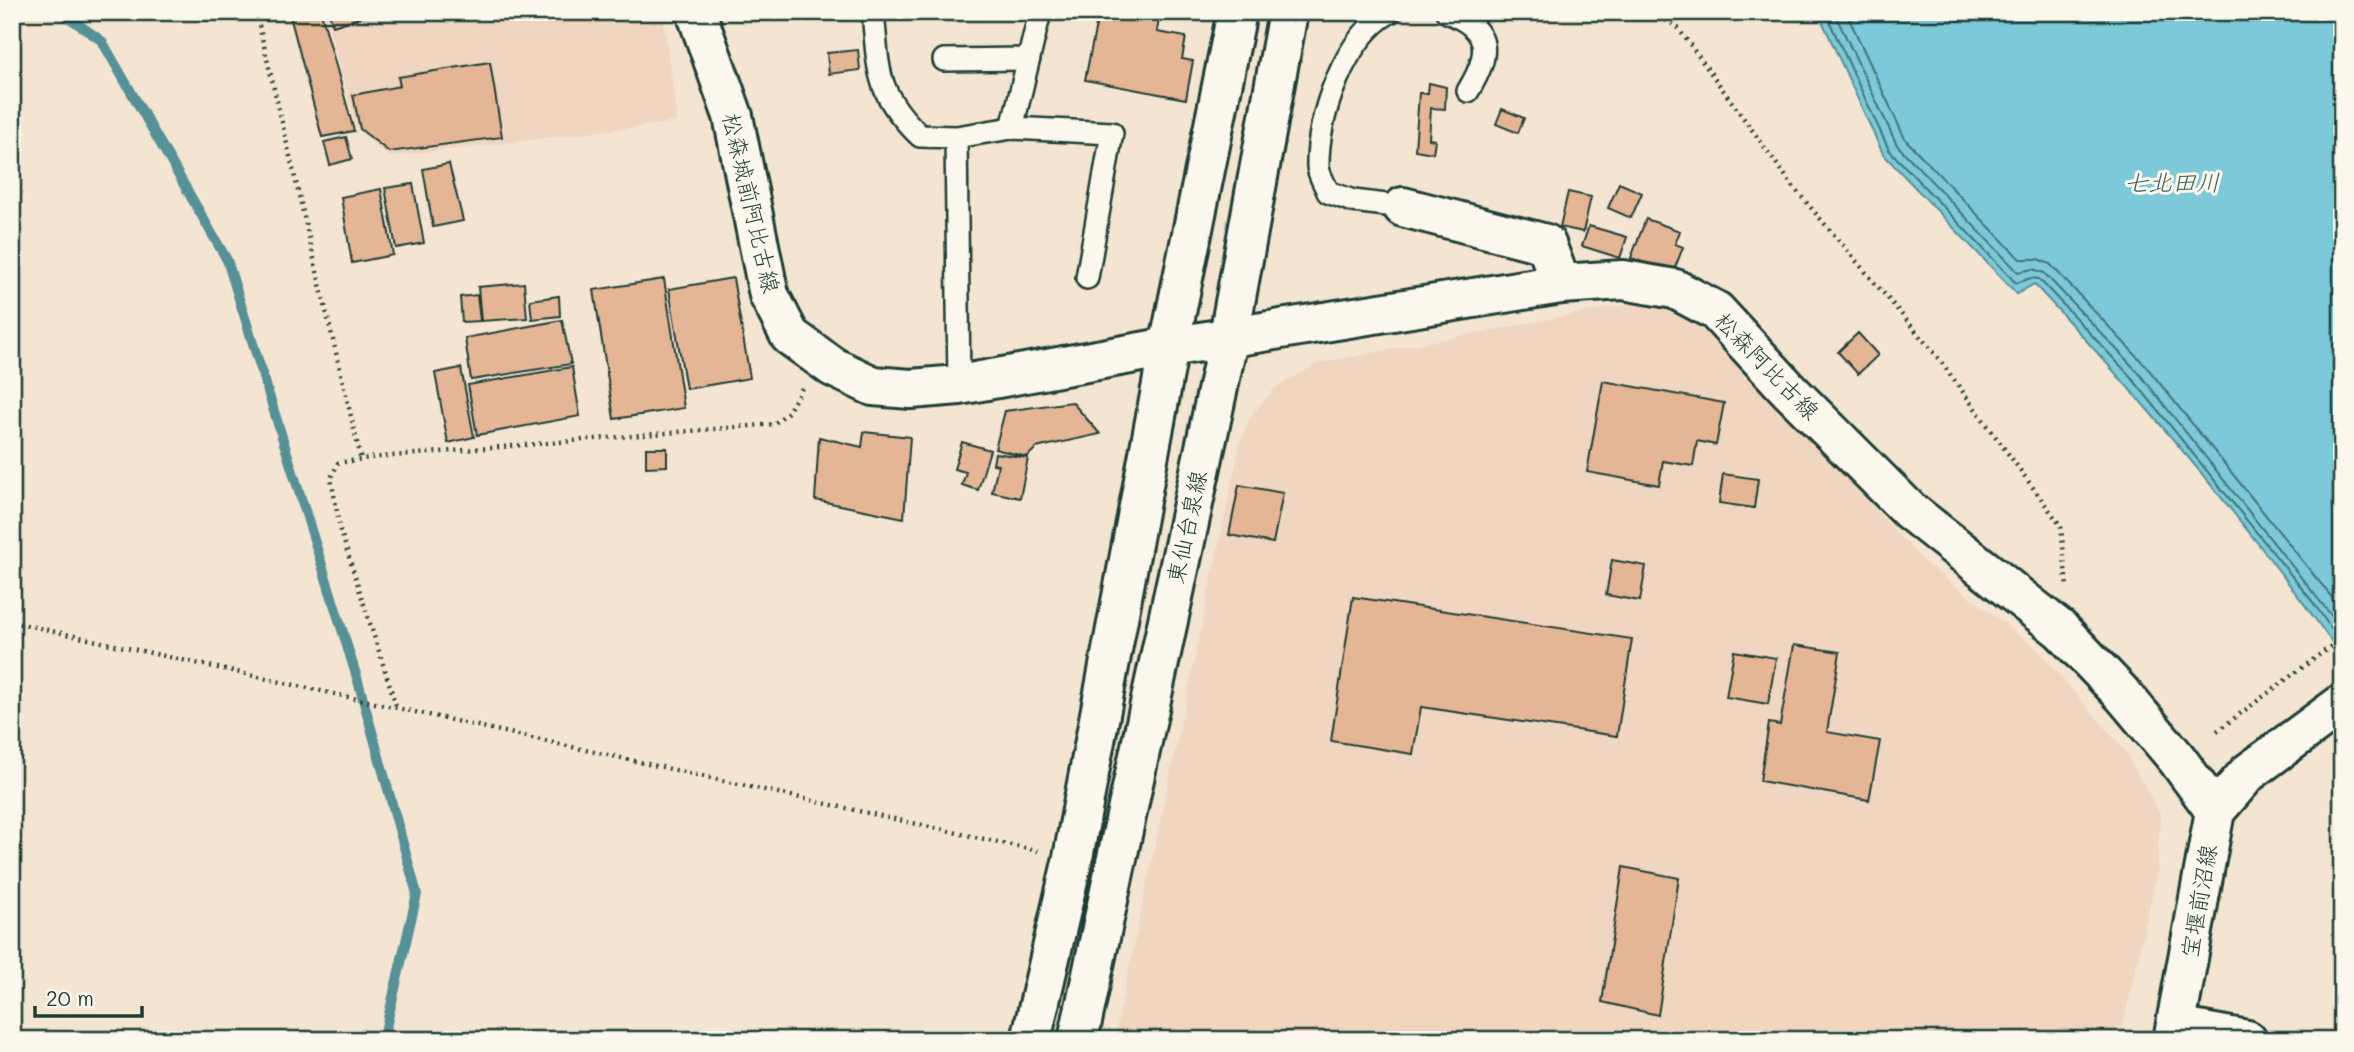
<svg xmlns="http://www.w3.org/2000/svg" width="2354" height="1052" viewBox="0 0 2354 1052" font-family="Mali,'Klee One',sans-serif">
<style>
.built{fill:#f0d6c0}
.water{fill:#7bc9d9;stroke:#569197;stroke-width:2}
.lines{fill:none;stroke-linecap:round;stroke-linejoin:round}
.shore{stroke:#447576;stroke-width:2}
.stream{stroke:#569197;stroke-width:10}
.building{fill:#e5b696;stroke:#1f3d34;stroke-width:2}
.service-casing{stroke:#1f3d34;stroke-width:26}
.minor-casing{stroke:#1f3d34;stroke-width:44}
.tertiary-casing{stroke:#1f3d34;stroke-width:44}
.path{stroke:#1f3d34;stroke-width:4.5;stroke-dasharray:2 5;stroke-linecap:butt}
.service{stroke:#fbf7ec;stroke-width:21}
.minor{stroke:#fbf7ec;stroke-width:38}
.tertiary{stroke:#fbf7ec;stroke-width:38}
.labels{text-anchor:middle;stroke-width:6;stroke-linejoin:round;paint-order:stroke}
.street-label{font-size:23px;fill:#1f3d34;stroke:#fbf7ec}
.water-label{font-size:24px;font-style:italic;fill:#36605d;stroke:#fbf7ec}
</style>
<rect width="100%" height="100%" fill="#f4e4d2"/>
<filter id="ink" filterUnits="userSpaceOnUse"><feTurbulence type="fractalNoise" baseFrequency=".0143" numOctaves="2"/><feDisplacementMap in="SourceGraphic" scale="14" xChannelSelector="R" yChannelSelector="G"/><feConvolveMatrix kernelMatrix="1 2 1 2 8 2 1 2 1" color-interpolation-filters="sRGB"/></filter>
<g filter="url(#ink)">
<path class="built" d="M324 12H663L677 122 388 157 357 129Z
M1628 304 1665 308 1695 325 1750 374 1923 561 2036 648 2125 751 2160 814 2158 868 2120 1040H1114L1241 439 1250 417 1276 387 1319 363Z"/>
<path class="water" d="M1818 12H2342V656C2249 525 2144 401 2034 284L2017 294 1883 154Z"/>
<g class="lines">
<path class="shore" d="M1825 12 1889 150 2016 283 2031 278 2039 279 2131 377 2312 601 2342 644
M1834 12 1897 145 2018 272 2033 269 2044 273 2138 372 2342 629
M1846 12 1905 139 2020 259H2038L2050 264 2145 365 2342 610"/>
<path class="stream" d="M61 12 102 41 227 260 358 681 417 894 383 1040"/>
</g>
<path class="building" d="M289 12H321L354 131 322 137Z
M329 12H378L333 26Z
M1102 12H1128L1159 18 1157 32 1186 37 1182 59 1193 61 1186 99 1085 80 1097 20 1101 21Z
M858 50 860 70 829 74 827 53Z
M490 62 502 137 389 152 360 129 353 95 400 86 398 77Z
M1429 83 1446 87 1445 109 1431 108 1429 139 1435 140 1433 153 1415 150 1419 93H1428Z
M1502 109 1524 118 1518 133 1496 124Z
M346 137 352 159 330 165 324 142Z
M449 164 463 221 433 227 423 169Z
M1619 183 1642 193 1631 218 1608 208Z
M413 184 424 243 396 248 385 188Z
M381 189 393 255 352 263 341 197Z
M1568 192 1591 197 1583 232 1560 227Z
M1646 219 1680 231 1675 244 1683 247 1673 273 1631 258Z
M1589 226 1627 237 1620 258 1582 246Z
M733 278 750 378 686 389 669 289Z
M664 279 684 408 614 419 594 290Z
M524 283 527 318 481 321 478 287Z
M477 295 480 321 462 322 460 297Z
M559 296 560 316 532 319 530 300Z
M562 320 571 364 471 380 465 338Z
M1858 333 1878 355 1858 374 1838 352Z
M572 367 580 416 477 435 468 385Z
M461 368 474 437 448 443 435 373Z
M1603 381 1724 403 1716 445 1697 441 1693 466 1663 461 1659 485 1587 472Z
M1072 402 1100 434 1036 448 1027 457 995 449 1005 411Z
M864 432 910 437 904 518 815 500 819 437 862 447Z
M962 442 990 450 978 490 962 485 966 472 954 469Z
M646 448H667V466L646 467Z
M995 453 1028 458 1020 498 992 492 998 465 993 464Z
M1723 474 1758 479 1754 508 1719 503Z
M1239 485 1283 493 1273 543 1229 535Z
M1612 560 1646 566 1640 601 1606 595Z
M1353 597 1632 639 1617 736 1421 707 1413 754 1331 741Z
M1794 645 1840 652 1827 732 1880 741 1869 800 1760 781 1769 723 1780 725Z
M1734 651 1776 658 1768 704 1726 697Z
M1623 867 1679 878 1658 1015 1602 1002Z"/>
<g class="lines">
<defs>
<path id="service" d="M873 12C879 72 875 92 920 136L956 137
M1390 12C1345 37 1317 116 1318 166 1318 174 1325 184 1328 192L1353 201 1403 207
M1447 12C1492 30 1491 53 1468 91
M944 60 1029 59
M1012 128 1040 12
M959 385 956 137 1012 128 1112 133 1087 278"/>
<path id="minor" d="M696 12 733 116 769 295 790 336 833 367 873 386 911 389 959 385 1169 347
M1403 207 1546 244 1561 284
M2176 1027 2247 1040"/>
<path id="tertiary" d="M1169 347 1561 284 1623 280 1675 289 1716 311 1789 390 1909 510 2061 630 2124 696 2177 759 2215 811
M1031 1040 1073 858 1169 347 1237 12
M1078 1040 1229 336 1288 12
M2173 1040 2215 811 2248 773 2342 704"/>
</defs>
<use href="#service" class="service-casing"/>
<use href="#minor" class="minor-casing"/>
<use href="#tertiary" class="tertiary-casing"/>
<path class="path" d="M256 12 361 459
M1654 12 1678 28 1795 189 1936 355 2061 526 2067 588
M12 622 1038 851
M396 705 340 529 331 478 338 463 369 458 774 424 788 412 802 388
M2217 731 2342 638"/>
<use href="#service" class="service"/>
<use href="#minor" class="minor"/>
<use href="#tertiary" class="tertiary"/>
</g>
</g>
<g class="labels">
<g class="street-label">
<text transform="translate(751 203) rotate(77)" y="8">松森城前阿比古線</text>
<text transform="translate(1767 366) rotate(46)" y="8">松森阿比古線</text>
<text transform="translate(1187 527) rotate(-78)" y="8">東仙台泉線</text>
<text transform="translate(2199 901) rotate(-80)" y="8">宝堰前沼線</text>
</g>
<g class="water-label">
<text x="2172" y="191">七北田川</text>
</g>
</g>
<rect width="2354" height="1052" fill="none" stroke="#fbf7ec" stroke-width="42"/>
<rect x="21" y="21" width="2312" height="1010" fill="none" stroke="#1f3d34" stroke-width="2.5" filter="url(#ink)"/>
<path d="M35 1006v10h107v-10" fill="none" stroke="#1f3d34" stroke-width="3.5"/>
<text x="46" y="1006" font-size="21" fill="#1f3d34" stroke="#fbf7ec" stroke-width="5" paint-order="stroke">20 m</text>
</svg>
